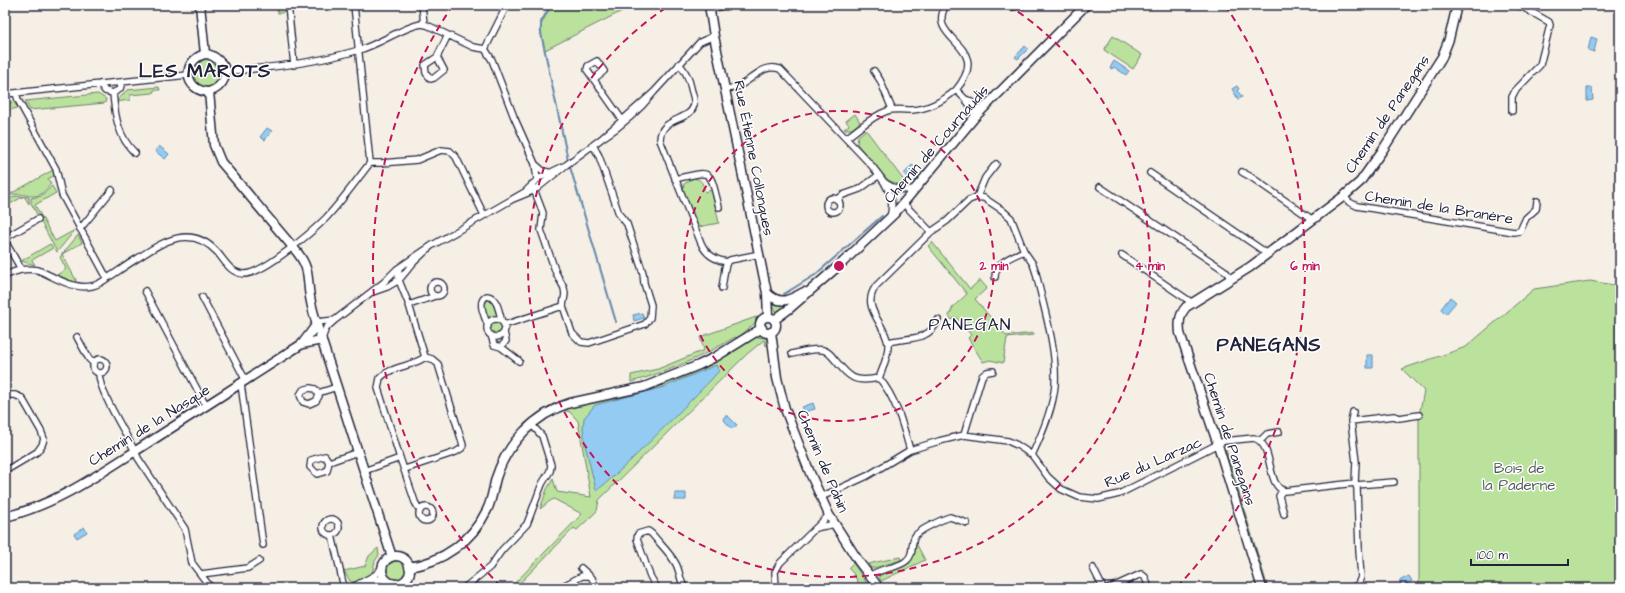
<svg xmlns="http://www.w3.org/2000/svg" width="1625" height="593" viewBox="0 0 1625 593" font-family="'Architects Daughter',sans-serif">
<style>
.green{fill:#bbe29d;stroke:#6e826c}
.water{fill:#93cbf2;stroke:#6687a9}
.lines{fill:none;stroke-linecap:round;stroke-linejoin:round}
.stream{stroke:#6687a9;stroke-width:2}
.street-casing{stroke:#22223b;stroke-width:8}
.secondary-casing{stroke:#22223b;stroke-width:11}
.street{stroke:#fff;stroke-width:5.5}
.secondary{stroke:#fff;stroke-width:8}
.ring{fill:none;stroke:#c2185b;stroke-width:2;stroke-dasharray:7 5}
.labels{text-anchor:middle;stroke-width:3;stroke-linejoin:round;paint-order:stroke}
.street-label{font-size:15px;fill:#22223b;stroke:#fff}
.park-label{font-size:15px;fill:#505c58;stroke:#fff}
.quarter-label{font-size:17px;letter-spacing:1px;fill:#22223b;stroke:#fff}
.district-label{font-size:19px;font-weight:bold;letter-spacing:1px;fill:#22223b;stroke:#fff}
.centre{fill:#c2185b;stroke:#fff;stroke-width:2}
.ring-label{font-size:12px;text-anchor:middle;font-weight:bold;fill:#c2185b;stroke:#fff;stroke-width:3;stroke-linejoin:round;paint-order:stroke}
</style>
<rect width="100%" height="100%" fill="#f5efe6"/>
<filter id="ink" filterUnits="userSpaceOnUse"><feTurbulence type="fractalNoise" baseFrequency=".025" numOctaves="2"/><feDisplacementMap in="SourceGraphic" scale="8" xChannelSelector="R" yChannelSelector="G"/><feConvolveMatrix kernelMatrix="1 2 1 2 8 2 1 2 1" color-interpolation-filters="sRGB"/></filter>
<g filter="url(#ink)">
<path class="green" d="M275 5H285L286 9 282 13H278Z
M551 5H634L545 50 540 30 541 25Z
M1113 36 1142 55 1133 69 1104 50Z
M193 73a14 14 0 1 1 28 0a14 14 0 1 1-28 0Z
M159 87 160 90H154L153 93 130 95V100L116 102 127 90Z
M98 94 106 99 105 103 30 110 25 101Z
M14 102 18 108 5 111V103Z
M855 114 860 122 852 129H844L849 125 846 121Z
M1620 123V204L1616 125Z
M866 130 905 182 907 183 897 184 888 180 857 144 858 136Z
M53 170 55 175 48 179 51 184C47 188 44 193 39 195 29 199 19 189 5 198V197Z
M693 178C702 179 703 184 705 192L712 190 719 223 698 227 683 191 684 184Z
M52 186 56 193 35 205 55 241 75 230 57 252 31 203V198L41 196Z
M16 196 29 197V204L24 196 5 207V201Z
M78 235 82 243 62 254 76 280 75 283 57 275 66 269 60 257Z
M932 242 970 289 980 280 987 288 975 299 1006 336 1034 333V335L1007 338 1003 363 990 360 983 362 968 338 971 335 956 317 952 320 949 316 953 307 967 294 928 246Z
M50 244 53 248 32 260 35 265 21 261Z
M1590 281 1620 286V539L1617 545 1620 547V588H1419V415L1424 391 1402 369 1466 347 1534 289Z
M488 299 493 301 499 318H494L488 321 484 305Z
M772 302 783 304 786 308 779 312 776 311Z
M756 317V322L738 338 735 337C702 357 668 372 631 382V375L658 369 704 350 700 337Z
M490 328a6 6 0 1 1 12 0a6 6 0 1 1-12 0Z
M756 337 766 338 769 343 766 346 764 340 747 354 599 500 597 511 577 530 574 528 515 588H510L582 514 554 499 550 501 540 509 547 489 553 479 557 492 591 497 578 421 570 412 562 410C587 401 614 398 640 392 681 381 721 362 756 337Z
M1225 449 1226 450 1268 588H1264L1227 464Z
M916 543 925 560 881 581 879 577 882 573 910 563 915 552Z
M378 548 379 555 375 561 372 574C365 577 357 584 350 581L344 571 365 566 369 556Z
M900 557 901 560 874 568H871L868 564Z
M387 571a10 10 0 1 1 20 0a10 10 0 1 1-20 0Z
M853 563 870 588H861L853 573 848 568Z"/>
<path class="water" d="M1591 37 1597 39 1594 52 1588 50Z
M1025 46 1028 49 1018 59 1015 57Z
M1114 61 1129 71 1126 75 1114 67 1112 69 1110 68Z
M1237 86 1239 89 1237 91 1242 96 1241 98 1238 99 1232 89Z
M1587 88H1592L1593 100 1587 101Z
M267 128 272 131 265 140 260 137Z
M159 146 169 154 165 159 155 151Z
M912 165 916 168 908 177 904 174Z
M1450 297 1456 302 1446 314 1441 309Z
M642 313 644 318 634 321 633 315Z
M1367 355H1373V368H1367Z
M716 365 719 371 709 382C695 396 605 489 596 490L585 445 583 428 584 418 595 405 664 387Z
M813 403 815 409 804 412 802 407Z
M725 416H728L737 425 732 429 723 419Z
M675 493H686V500H674Z
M84 527 87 532 77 538 74 534Z
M1409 576 1412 581 1402 586 1399 581Z"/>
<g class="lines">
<path class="stream" d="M551 5 541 22V33L568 160 616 322
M784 294 815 275 882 216"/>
<defs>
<path id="street" d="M288 5 294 65
M422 5 424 24
M946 5C924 42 995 43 956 90 964 97 973 106 975 117
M1004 5 1012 7 1023 5
M710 10 725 5
M485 49 492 60 514 117 535 164
M485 49 507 5
M437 57 444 70 434 78 431 79 426 73 425 65 437 57 448 35
M679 64C686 71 689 78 691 88 692 93 695 99 694 104 692 122 660 116 660 140L701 243C706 255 715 260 727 262L730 260 760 254
M227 71C272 68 316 63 359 50 380 44 401 28 421 24L427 25 473 47 485 49
M874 71 880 80 892 109
M594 79 604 71 597 61 588 66 587 70 623 121
M100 84 105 91 113 93 120 89 122 82
M726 89C731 88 737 88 741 85 754 78 764 63 780 69L872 166 884 182
M654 92 700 42 714 36
M16 93 18 100 56 169 62 195 107 278
M113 93C115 116 118 137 135 153
M5 94 188 75
M968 100 974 104 980 112
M1512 111V97L1515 91 1540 65 1550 25 1549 22 1519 5
M846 138C859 129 872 116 887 111 895 108 903 110 912 110 929 109 943 101 956 90
M370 163H382L417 160 441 150 450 151 456 157 484 215
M566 165 601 139 654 92C638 112 623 125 601 139
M1242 172 1251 177 1313 220
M1150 173 1268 254
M537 179 535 164 543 171 548 172
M675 179C714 170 709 169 719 207
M532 184 543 213 541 230 556 273 564 288 565 294 563 306 572 333 581 342 589 343 645 324 650 318 651 305 644 283 643 273 627 224 619 214 599 156 593 145
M1100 187 1224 270 1232 279
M1344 196 1349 202 1357 206 1514 232 1520 231 1526 218 1536 209 1537 201
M977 197 985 178 996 164
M826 205a7 7 0 1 1 14 0a7 7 0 1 1-14 0Z
M837 200 843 195 860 189 879 175
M904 204 931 232
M890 217C894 203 891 195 884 182 893 189 905 192 916 188
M80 229 112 190
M5 238 38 219
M5 241 21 269
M431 246 525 192 539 178 566 165 535 190 513 199
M1122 255 1191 302
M5 276C16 270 25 268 38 270 57 278 79 294 100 283 113 275 125 266 138 258 164 241 191 224 217 252 225 261 230 273 244 274 263 274 312 232 326 218 342 201 356 181 370 163L354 5
M995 277C995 262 1013 256 1024 251
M430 289a7 7 0 1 1 14 0a7 7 0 1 1-14 0Z
M722 288 725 268 727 262
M145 291 206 406
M202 297 246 381
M409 305 435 296
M487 328a9 9 0 1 1 18 0a9 9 0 1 1-18 0Z
M317 322 335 320
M504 325 563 306
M488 326C485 317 476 301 487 296 498 297 499 313 502 322
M491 335 494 345 501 347 506 341 504 332
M77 337 89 359 93 363
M322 339 326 328 335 320 383 283 397 269 431 246 414 262 399 280 387 287 370 293
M888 342C908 337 929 342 938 320
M501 347 519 361
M792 354C801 352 813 348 823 350 828 351 831 355 835 360 850 378 854 383 879 378
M93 366a7 7 0 1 1 14 0a7 7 0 1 1-14 0Z
M99 373C98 391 129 437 138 458L185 529 192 563 211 588
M879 378C883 368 889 354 888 344 885 322 860 308 876 286L931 232 947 221 969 200 977 197 984 198 1002 210 1011 218 1024 251 1033 264 1036 273C1044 310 1057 347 1055 385 1053 409 1042 434 1032 455
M879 378C896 398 903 425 910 450
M241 384 263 545
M318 393 315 389 310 388 303 390 300 395 303 402 309 404 316 401 319 396 318 393 337 387
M5 395H15L22 398 41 431 44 439 42 445 37 452 5 471
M1353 412 1351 421 1356 462 1355 483
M1351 421 1394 416 1399 418 1419 415
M964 435 982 376 987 372 993 371
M1260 441 1267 434 1279 432
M400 458 415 502 420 511
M329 462 327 471 317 474 310 467 311 460 325 456 329 462 358 452
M405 469 456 452 462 448 463 445 438 364 432 359 425 357
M364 471 400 458 378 388 380 378C391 366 412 367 425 357L409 305 398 278 399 268
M1356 485 1394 482
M1282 491 1279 496 1284 514
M821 497 867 476 910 450 939 441 964 435 1008 441 1017 445 1032 455 1048 477 1061 489 1079 497 1098 499 1119 494 1224 441 1254 438C1275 444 1265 486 1285 491L1355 483 1357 488 1359 550 1361 577 1358 584 1352 588
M419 514a7 7 0 1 1 14 0a7 7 0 1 1-14 0Z
M323 527a8 8 0 1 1 16 0a8 8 0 1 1-16 0Z
M817 528C823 525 830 527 834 523
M332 535 344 588
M581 568 592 578 596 588
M1093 568 1103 588
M201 574 248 568 259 561
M870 576C881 567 897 569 906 561 915 554 910 544 915 536 919 530 943 519 950 517L967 523
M400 583 402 588
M561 587 582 576H588
M351 588 375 575 382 568
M362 588 379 579 388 581
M464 588 490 567 502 550 527 524 542 484 550 471 551 465 542 436 531 424
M657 588 650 576 637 539 638 534 648 531 652 534C660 544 670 553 676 564 680 571 680 582 685 588
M776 588 775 572 780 563 829 515
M1110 588 1141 574 1145 577 1149 588"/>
<path id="secondary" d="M200 5 205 54
M709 5 714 36 767 293 768 317
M205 54C211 54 215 57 219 61 232 72 223 87 209 92 184 91 181 61 205 54Z
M209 92 214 145 221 162 297 252C312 271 306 281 311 302 313 313 317 324 320 335L392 557
M767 293C780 306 790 300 804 292
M760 325a8 8 0 1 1 16 0a8 8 0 1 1-16 0Z
M774 320 789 309 843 262 895 213 975 117 1086 5
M771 332 777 378 785 409 810 473 829 515 859 562 879 588
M302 344 322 340
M5 517C54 505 95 477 137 450 192 415 247 379 302 344L314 328 317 322
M382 570a14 14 0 1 1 28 0a14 14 0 1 1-28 0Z
M409 567C443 562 472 541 487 510 492 500 493 489 496 478 507 443 535 414 570 403L644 387 699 365 717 356 762 328
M1262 588 1218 445 1180 333C1179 323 1179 315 1186 307L1250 267 1344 196 1360 182 1382 151 1442 57 1449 39 1457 5"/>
</defs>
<use href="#street" class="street-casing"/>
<use href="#secondary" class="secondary-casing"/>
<use href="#street" class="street"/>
<use href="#secondary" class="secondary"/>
</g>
</g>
<g class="ring">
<circle cx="839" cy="266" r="155"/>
<path d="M1008 5A311 311 0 1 1 670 5"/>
<path d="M501 587A466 466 0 0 1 453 5M1225 5A466 466 0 0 1 1177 587"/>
</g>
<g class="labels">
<g class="street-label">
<text transform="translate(1387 114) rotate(-56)" y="5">Chemin de Panegans</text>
<text transform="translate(936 144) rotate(-49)" y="5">Chemin de Cournaudis</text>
<text transform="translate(754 158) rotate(79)" y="5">Rue Étienne Collongues</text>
<text transform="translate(1439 207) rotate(9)" y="5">Chemin de la Branère</text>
<text transform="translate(149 425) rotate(-32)" y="5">Chemin de la Nasque</text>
<text transform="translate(1230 439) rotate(72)" y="5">Chemin de Panegans</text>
<text transform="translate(823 461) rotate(67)" y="5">Chemin de Pahin</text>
<text transform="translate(1153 462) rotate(-24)" y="5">Rue du Larzac</text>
</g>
<g class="park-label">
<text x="1519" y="473">Bois de<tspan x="1519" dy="17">la Paderne</tspan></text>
</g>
<g class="quarter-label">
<text x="970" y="330">PANEGAN</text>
</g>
<g class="district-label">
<text x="205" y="77">LES MAROTS</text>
<text x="1269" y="351">PANEGANS</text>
</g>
</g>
<circle cx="839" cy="266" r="6" class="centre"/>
<g class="ring-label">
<text x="994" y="270">2 min</text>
<text x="1150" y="270">4 min</text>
<text x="1305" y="270">6 min</text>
</g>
<rect width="1625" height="593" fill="none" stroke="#fff" stroke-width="20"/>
<rect x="10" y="10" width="1605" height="573" fill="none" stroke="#22223b" stroke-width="1.5" filter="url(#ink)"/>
<path d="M1471 559v6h97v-6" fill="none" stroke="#22223b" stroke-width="2"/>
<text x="1477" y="559" font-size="12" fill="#22223b" stroke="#ffffff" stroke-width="3" paint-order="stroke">100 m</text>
</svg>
